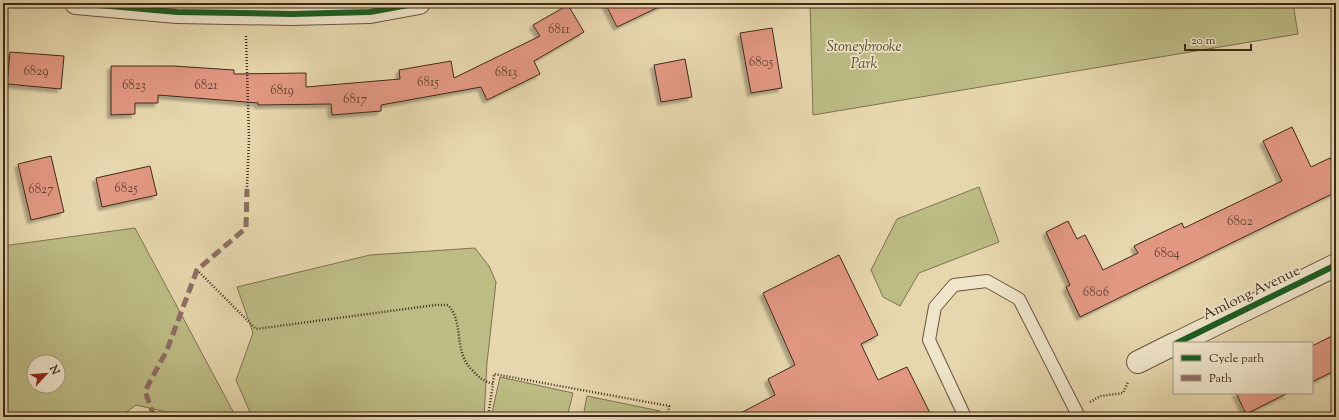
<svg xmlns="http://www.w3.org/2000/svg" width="1339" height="420" viewBox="0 0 1339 420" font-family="'Sorts Mill Goudy',serif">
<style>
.green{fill:#bdbc85;stroke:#7e734f;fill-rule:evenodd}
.building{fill:#e19782;stroke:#402a19;filter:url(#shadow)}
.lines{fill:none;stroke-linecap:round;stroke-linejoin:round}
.lane-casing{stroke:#6a553e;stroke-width:14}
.street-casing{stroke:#6a553e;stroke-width:24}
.path{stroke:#402a19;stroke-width:2.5;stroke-dasharray:1 2;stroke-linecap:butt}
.lane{stroke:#efe5ca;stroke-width:12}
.street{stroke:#efe5ca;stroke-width:22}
.quiet{stroke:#8d6e63;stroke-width:5;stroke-dasharray:10 5;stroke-linecap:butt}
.cycleway-casing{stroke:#efe5ca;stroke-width:8}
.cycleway{stroke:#1b5e20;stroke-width:6}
.labels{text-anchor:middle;stroke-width:3.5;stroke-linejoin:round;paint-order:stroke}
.number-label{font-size:13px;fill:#684533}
.park-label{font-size:15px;font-style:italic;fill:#59472f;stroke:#efe5ca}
.street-label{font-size:15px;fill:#402a19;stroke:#efe5ca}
</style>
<defs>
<filter id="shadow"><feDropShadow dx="-3.5" dy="3.5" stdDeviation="1" flood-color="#0004"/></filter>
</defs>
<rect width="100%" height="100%" fill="#e7d7ae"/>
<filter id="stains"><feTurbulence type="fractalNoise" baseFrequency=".005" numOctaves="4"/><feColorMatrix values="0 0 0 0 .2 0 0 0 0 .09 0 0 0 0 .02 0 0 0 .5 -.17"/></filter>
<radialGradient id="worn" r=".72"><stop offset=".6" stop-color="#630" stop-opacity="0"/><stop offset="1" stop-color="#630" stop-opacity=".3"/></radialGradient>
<path class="green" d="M810 3H1293L1298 34 813 115Z
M979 187 999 242 919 273 900 306 883 297 871 270 897 219Z
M135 228 236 417H189L136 405 120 417H3V246ZM34 362H58V386H34Z
M475 248 489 266 496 282 487 363 484 417H252L236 380 253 333 237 287 370 255Z
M500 377 573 393 567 417H491Z
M587 396 660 411 659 417H583Z"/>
<path class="building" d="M605 3H667L617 27Z
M568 5 584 32 534 61 540 74 487 100 481 87 381 105V111L332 115 331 104 258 105V103L158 95V103H135V114L111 115V66H173L234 70V74L306 73V87L400 79 399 70 451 61 454 78 540 36 533 25Z
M772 28 782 88 751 93 740 33Z
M10 52 64 56 61 89 7 84Z
M685 59 692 97 661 102 654 65Z
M1292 127 1311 167 1330 158 1336 171V192L1080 317 1066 287 1070 285 1046 232 1068 221 1077 239 1085 235 1103 270 1138 253 1134 246 1182 223 1184 228 1282 181 1263 141Z
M51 156 64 212 31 220 18 164Z
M150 166 157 195 102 207 96 178Z
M839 255 878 335 861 344 878 380 907 367 932 417H733L775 395 768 379 795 365 763 293Z
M1336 334V370L1312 382V346Z
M1236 393H1288L1246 414Z"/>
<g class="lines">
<defs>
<path id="lane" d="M965 417 929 340 935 307 954 285 987 281 1019 299 1079 417"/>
<path id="street" d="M76 3 177 12 292 14 370 12 419 3
M1177 343 1336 265
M1138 362 1174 344"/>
</defs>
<use href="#lane" class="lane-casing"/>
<use href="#street" class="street-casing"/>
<path class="path" d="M246 36 249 138 247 189
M197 270 256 329 435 305H448C462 320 456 341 464 358 466 363 469 367 473 371 479 378 484 381 493 384L494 374 669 406 668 417
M1090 402 1101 396 1123 393 1128 382
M488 417 493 384"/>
<use href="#lane" class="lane"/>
<use href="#street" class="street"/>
<path class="quiet" d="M154 417 145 391 167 350 197 270 246 228 247 189"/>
<defs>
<path id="cycleway" d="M76 3 177 12 292 14 370 12 419 3
M1177 343 1336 265"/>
</defs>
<use href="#cycleway" class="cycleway-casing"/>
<use href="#cycleway" class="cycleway"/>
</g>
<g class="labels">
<g class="number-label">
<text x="559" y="33">6811</text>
<text x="761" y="66">6805</text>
<text x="36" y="75">6829</text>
<text x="506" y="76">6813</text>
<text x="428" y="86">6815</text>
<text x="134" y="89">6823</text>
<text x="206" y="89">6821</text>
<text x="282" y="94">6819</text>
<text x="355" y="103">6817</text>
<text x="126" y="192">6825</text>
<text x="41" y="193">6827</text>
<text x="1240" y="225">6802</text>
<text x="1167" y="257">6804</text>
<text x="1096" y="296">6806</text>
</g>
<g class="park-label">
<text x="864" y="51">Stoneybrooke<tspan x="864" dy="17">Park</tspan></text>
</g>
<g class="street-label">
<text transform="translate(1251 292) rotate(-26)" y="5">Amlong Avenue</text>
</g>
</g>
<rect width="1339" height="420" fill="none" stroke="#e7d7ae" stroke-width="16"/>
<rect x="4" y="4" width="1331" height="412" fill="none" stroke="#402a19" stroke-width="2"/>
<rect x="8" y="8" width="1323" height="404" fill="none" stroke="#402a19"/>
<rect x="1173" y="342" width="140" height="52" fill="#efe5ca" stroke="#a99a83"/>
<rect x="1181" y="355" width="20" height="6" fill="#1b5e20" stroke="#a99a83"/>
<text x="1209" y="362" font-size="12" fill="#402a19">Cycle path</text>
<rect x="1181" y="375" width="20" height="6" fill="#8d6e63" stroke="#a99a83"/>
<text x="1209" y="382" font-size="12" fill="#402a19">Path</text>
<g transform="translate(46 374) rotate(64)"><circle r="19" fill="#efe5ca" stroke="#a99a83"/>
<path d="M0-3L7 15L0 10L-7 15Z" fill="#8f2418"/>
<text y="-6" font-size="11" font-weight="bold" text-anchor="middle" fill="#402a19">N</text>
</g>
<path d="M1185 44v6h66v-6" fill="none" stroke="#402a19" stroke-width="2"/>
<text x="1191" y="44" font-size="12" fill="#402a19" stroke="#efe5ca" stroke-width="3" paint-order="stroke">20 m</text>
<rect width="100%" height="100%" filter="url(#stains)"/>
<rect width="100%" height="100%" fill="url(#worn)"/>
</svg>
